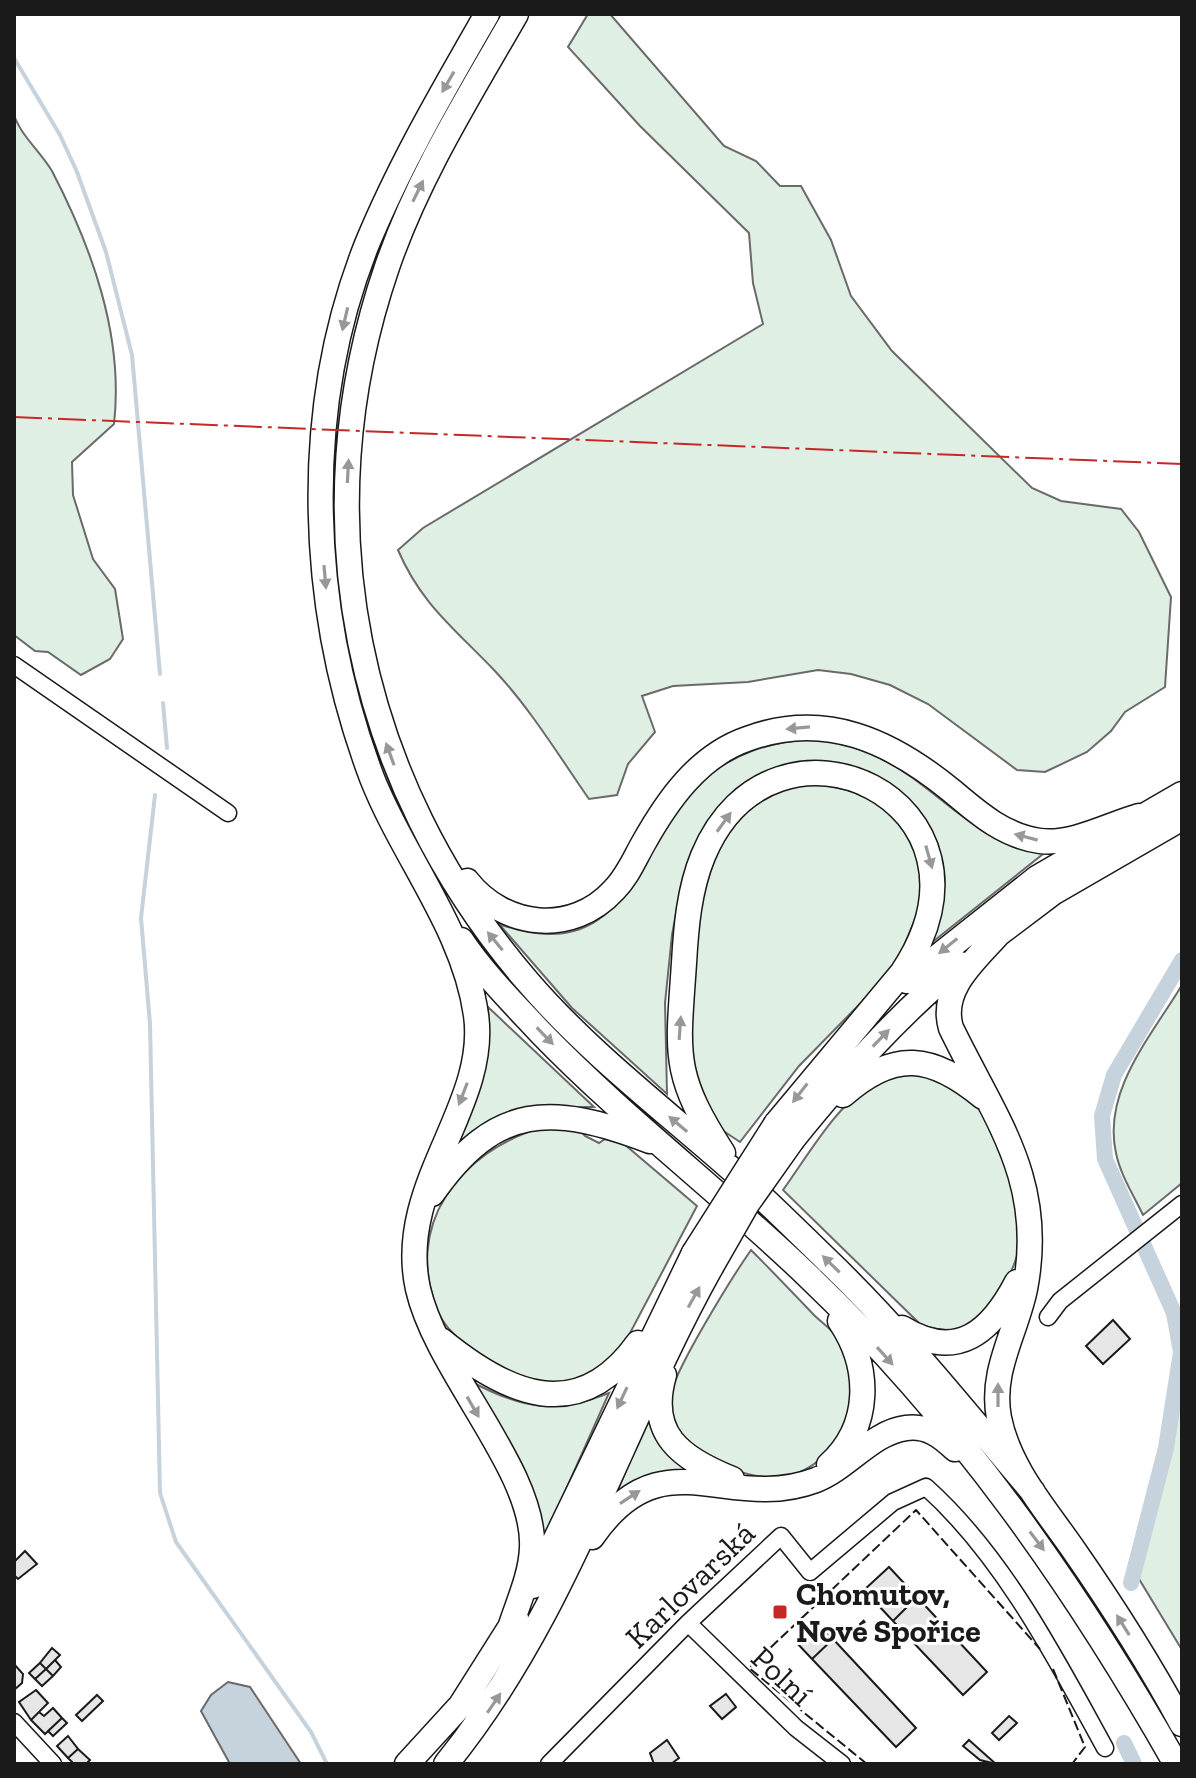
<svg xmlns="http://www.w3.org/2000/svg" width="1196" height="1778" viewBox="0 0 1196 1778" font-family="'Zilla Slab',serif">
<style>
.green{fill:#e0efe3;stroke:#6a6a6a;stroke-width:2}
.water{fill:#c6d2dc;stroke:#6a6a6a;stroke-width:2}
.lines{fill:none;stroke-linecap:round;stroke-linejoin:round}
.stream{stroke:#c6d2dc;stroke-width:4}
.canal{stroke:#c6d2dc;stroke-width:16}
.building{fill:#e6e6e6;stroke:#1a1a1a;stroke-width:2}
.minor-casing{stroke:#1a1a1a;stroke-width:19}
.highway-casing{stroke:#1a1a1a;stroke-width:27}
.minor{stroke:#fff;stroke-width:16}
.highway{stroke:#fff;stroke-width:24}
.highway-bridge-casing{stroke:#1a1a1a;stroke-width:27;stroke-linecap:butt}
.highway-bridge{stroke:#fff;stroke-width:24}
.fence{stroke:#1a1a1a;stroke-width:2;stroke-dasharray:10 4;stroke-linecap:butt}
.power{stroke:#c62828;stroke-width:2;stroke-dasharray:28 6 4 6;stroke-linecap:butt}
.oneway{fill:#989898}
.poi-dot{fill:#c62828;stroke:#fff;stroke-width:3}
.labels{text-anchor:middle;stroke-width:6;stroke-linejoin:round;paint-order:stroke}
.street-label{font-size:32px;fill:#1a1a1a;stroke:#fff}
.poi-label{font-size:32px;font-weight:bold;fill:#1a1a1a;stroke:#fff;text-anchor:start}
</style>
<rect width="100%" height="100%" fill="#fff"/>
<path class="green" d="M588 14H610L724 146 756 161 780 186H801L831 240 851 296 892 351 1032 488 1061 501 1121 509 1139 532 1171 597 1165 687 1125 712 1111 731 1087 752 1045 772 1017 770 928 704 890 685 851 674 818 670 748 682 673 686 642 696 655 732 628 764 617 795 589 799C559 756 530 708 494 670 455 629 421 604 398 550L423 528 763 324 753 283 749 233 640 126 568 47Z
M14 115C21 136 41 152 52 171 92 248 124 336 114 424L72 462 73 495 93 559 115 589 123 639 110 659 81 675 48 652 35 651 14 635Z
M809 739C919 745 948 837 1043 854L930 944C948 905 950 847 918 814 903 798 880 785 863 772L730 799 703 830 682 881 672 935 665 1003 667 1094 572 1008 499 924C629 971 634 846 702 781 733 753 768 743 809 739Z
M811 782 870 795 912 837 925 895 895 968 799 1066 740 1142 716 1126 687 1051 701 894 712 859 733 823 768 794Z
M1182 985V1183L1143 1215C1134 1196 1120 1174 1116 1153 1102 1091 1152 1035 1182 985Z
M488 1007 594 1107C538 1106 500 1114 454 1147 474 1095 491 1063 488 1007Z
M907 1073C918 1075 934 1075 944 1080 994 1104 1024 1185 1020 1239 1018 1264 1005 1285 990 1305 968 1332 953 1335 921 1325L783 1190C807 1157 840 1099 877 1081 886 1077 897 1076 907 1073Z
M543 1127 579 1129 585 1136 599 1143 605 1139 624 1144 697 1206 619 1354C595 1380 546 1392 512 1378 500 1372 488 1361 477 1353 462 1343 447 1330 439 1314 401 1226 460 1151 543 1127Z
M751 1250C772 1271 793 1293 814 1315 822 1323 834 1331 840 1341 865 1386 847 1456 795 1474 758 1487 696 1460 676 1428 671 1421 670 1407 670 1399 670 1376 735 1273 751 1250Z
M472 1382C523 1409 555 1414 609 1393L543 1541C538 1479 503 1434 472 1382Z
M1182 1391V1650L1133 1569Z
M649 1416 660 1445 700 1475 614 1499Z"/>
<path class="water" d="M228 1682 250 1687 301 1764H230L201 1711 211 1695Z"/>
<g class="lines">
<path class="stream" d="M14 58 60 135 77 172 106 252 132 355 160 674
M163 703 167 748
M155 795 141 918 150 1024 160 1493 176 1542 311 1732 327 1764"/>
<path class="canal" d="M1131 1583 1166 1448 1181 1352 1174 1313 1105 1159 1102 1116 1114 1075 1182 960
M1124 1743 1134 1764"/>
</g>
<path class="building" d="M1113 1320 1130 1339 1103 1364 1086 1346Z
M25 1551 37 1564 18 1579 14 1575V1562Z
M889 1567 917 1597 893 1621 864 1590Z
M917 1597 987 1672 963 1695 893 1621Z
M817 1623 833 1639 812 1659 796 1642Z
M833 1639 916 1728 896 1747 812 1659Z
M52 1648 60 1655 46 1669 40 1663Z
M55 1660 61 1667 53 1676 46 1669Z
M40 1663 46 1669 35 1679 29 1673Z
M14 1664 23 1674 22 1683 14 1690Z
M46 1669 53 1676 42 1686 35 1679Z
M36 1690 48 1703 31 1720 19 1702Z
M726 1694 736 1707 722 1719 710 1706Z
M97 1695 103 1701 82 1721 76 1715Z
M53 1708 62 1718 45 1734 31 1720 39 1712 44 1716Z
M1009 1716 1017 1723 999 1740 992 1733Z
M62 1718 67 1723 53 1736 48 1731Z
M68 1736 78 1749 68 1758 57 1746Z
M667 1740 679 1758 671 1764H654L650 1753Z
M969 1740 988 1757 996 1764 980 1760 963 1746Z
M78 1749 90 1760 86 1764H74L68 1758Z"/>
<g class="lines">
<defs>
<path id="minor" d="M14 665 228 813
M1048 1317 1060 1301 1182 1204
M688 1623 796 1728 842 1764
M14 1722 53 1764
M549 1764 688 1623 781 1536 810 1572 893 1502 926 1487C1003 1556 1055 1657 1105 1748"/>
<path id="highway" d="M487 14C444 89 400 164 367 244 300 412 309 611 372 778 403 857 464 929 476 1015 489 1107 395 1186 418 1289 437 1372 536 1471 532 1548 531 1576 517 1605 509 1631
M516 14C469 96 418 177 387 267 301 517 355 782 528 982 590 1054 666 1111 737 1174 768 1202 797 1231 827 1260 902 1332 966 1413 1033 1492
M467 881C504 928 572 936 614 890 627 877 634 860 643 844 667 801 698 756 747 739 825 710 891 741 952 791 978 813 1004 836 1040 841 1073 845 1108 825 1139 816
M1001 931C977 959 939 988 951 1028 995 1119 1046 1180 1025 1289 1016 1333 990 1371 999 1418 1009 1468 1044 1507 1073 1549 1112 1605 1149 1663 1182 1724
M461 940C483 973 513 1003 540 1032 624 1119 722 1193 809 1277 958 1419 1075 1586 1176 1764
M989 941 1054 892 1182 818
M907 981 1037 878 1182 794
M843 1095C895 1049 932 1055 983 1097
M793 1139C844 1076 897 1016 960 964
M723 1153C671 1073 678 1054 684 963 686 928 689 890 703 856 773 687 1017 802 902 973L776 1124
M432 1194C496 1102 552 1104 650 1141
M902 1328C957 1362 991 1332 1017 1282
M441 1340C507 1394 578 1427 638 1343
M664 1375C647 1434 680 1458 732 1479
M829 1465C872 1426 871 1367 840 1321
M592 1537C663 1434 726 1514 816 1480 847 1468 873 1432 906 1428 927 1425 941 1436 955 1449
M533 1586 694 1253
M407 1764 461 1705 516 1618
M446 1764C566 1617 619 1432 711 1267"/>
</defs>
<use href="#minor" class="minor-casing"/>
<use href="#highway" class="highway-casing"/>
<use href="#minor" class="minor"/>
<use href="#highway" class="highway"/>
<defs>
<path id="highway-bridge" d="M694 1253 776 1124
M711 1267 747 1204 793 1139"/>
</defs>
<use href="#highway-bridge" class="highway-bridge-casing"/>
<use href="#highway-bridge" class="highway-bridge"/>
<path class="fence" d="M1053 1669 1085 1747 1072 1764
M867 1764 749 1668 916 1510 1040 1649"/>
<path class="power" d="M14 417 1182 464"/>
</g>
<defs><path id="oneway-solid" d="M-6-.8H1V-3.2L6.5 0L1 3.2V.8H-6Z" transform="scale(2)"/></defs>
<g class="oneway">
<use href="#oneway-solid" transform="translate(448 82) rotate(120)"/>
<use href="#oneway-solid" transform="translate(418 191) rotate(-64)"/>
<use href="#oneway-solid" transform="translate(345 319) rotate(103)"/>
<use href="#oneway-solid" transform="translate(348 471) rotate(-87)"/>
<use href="#oneway-solid" transform="translate(325 577) rotate(85)"/>
<use href="#oneway-solid" transform="translate(798 728) rotate(175)"/>
<use href="#oneway-solid" transform="translate(390 754) rotate(-110)"/>
<use href="#oneway-solid" transform="translate(724 822) rotate(-54)"/>
<use href="#oneway-solid" transform="translate(1026 837) rotate(-165)"/>
<use href="#oneway-solid" transform="translate(929 857) rotate(74)"/>
<use href="#oneway-solid" transform="translate(495 941) rotate(-129)"/>
<use href="#oneway-solid" transform="translate(948 946) rotate(141)"/>
<use href="#oneway-solid" transform="translate(680 1028) rotate(-86)"/>
<use href="#oneway-solid" transform="translate(545 1036) rotate(46)"/>
<use href="#oneway-solid" transform="translate(881 1038) rotate(-46)"/>
<use href="#oneway-solid" transform="translate(800 1093) rotate(128)"/>
<use href="#oneway-solid" transform="translate(463 1094) rotate(111)"/>
<use href="#oneway-solid" transform="translate(678 1124) rotate(-140)"/>
<use href="#oneway-solid" transform="translate(831 1264) rotate(-136)"/>
<use href="#oneway-solid" transform="translate(694 1297) rotate(-61)"/>
<use href="#oneway-solid" transform="translate(885 1356) rotate(48)"/>
<use href="#oneway-solid" transform="translate(998 1395) rotate(-90)"/>
<use href="#oneway-solid" transform="translate(622 1398) rotate(115)"/>
<use href="#oneway-solid" transform="translate(473 1407) rotate(60)"/>
<use href="#oneway-solid" transform="translate(630 1497) rotate(-33)"/>
<use href="#oneway-solid" transform="translate(1037 1541) rotate(53)"/>
<use href="#oneway-solid" transform="translate(1123 1625) rotate(-122)"/>
<use href="#oneway-solid" transform="translate(494 1703) rotate(-56)"/>
</g>
<rect class="poi-dot" x="772" y="1604" width="16" height="16" rx="4"/>
<g class="labels">
<g class="street-label">
<text transform="translate(690 1585) rotate(-44)" y="11">Karlovarská</text>
<text transform="translate(782 1676) rotate(43)" y="11">Polní</text>
</g>
<g class="poi-label">
<text x="796" y="1605">Chomutov,<tspan x="796" dy="37">Nové Spořice</tspan></text>
</g>
</g>
<rect width="1196" height="1778" fill="none" stroke="#1a1a1a" stroke-width="32"/>
</svg>
